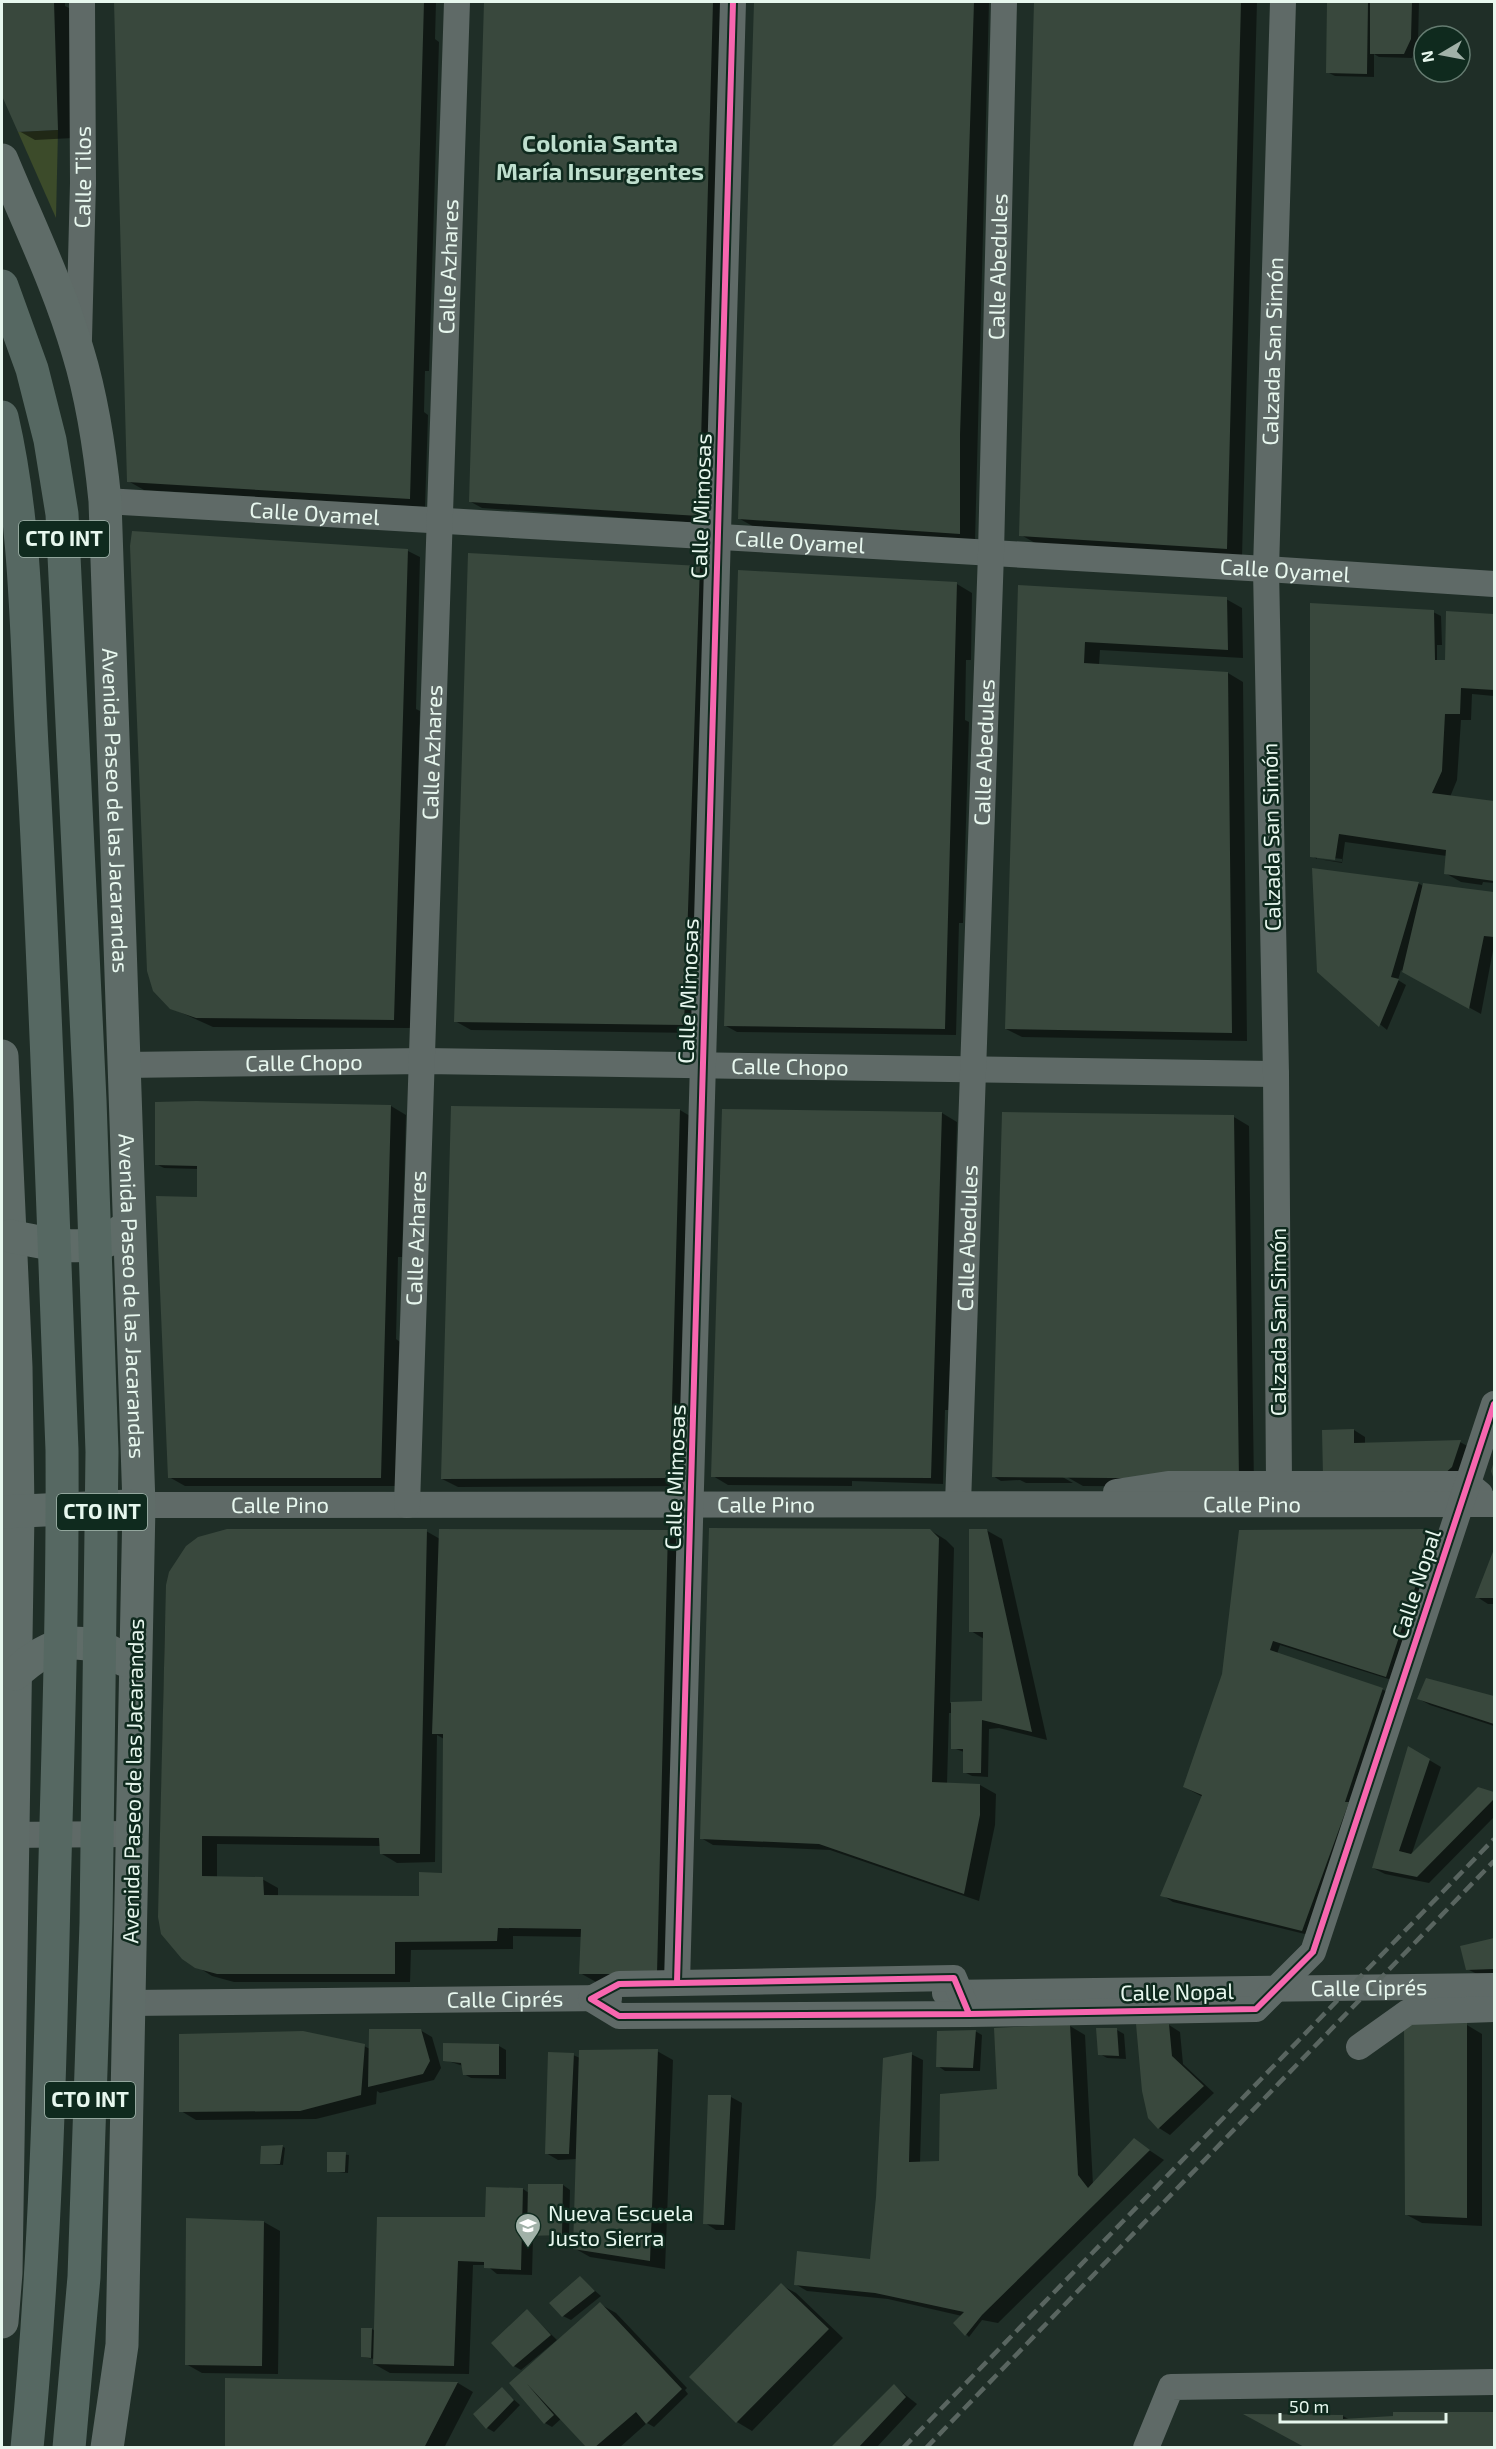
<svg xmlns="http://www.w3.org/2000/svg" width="1496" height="2449" viewBox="0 0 1496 2449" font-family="'Exo 2',sans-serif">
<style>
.green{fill:#3c4b2a}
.shadow{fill:#0007;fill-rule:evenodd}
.building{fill:#39483d}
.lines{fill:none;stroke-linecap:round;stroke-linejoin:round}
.street{stroke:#5f6a67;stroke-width:26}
.secondary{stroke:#5f6c68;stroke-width:33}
.highway{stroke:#566862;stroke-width:33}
.rail{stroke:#596560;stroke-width:4.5;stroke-dasharray:12 6;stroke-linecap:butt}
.cycleway-casing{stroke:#0f2a1e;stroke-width:10}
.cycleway{stroke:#f766af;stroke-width:6}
.labels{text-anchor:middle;stroke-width:5;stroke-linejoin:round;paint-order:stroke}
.shield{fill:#0f2a1e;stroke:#a6bab0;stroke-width:1.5}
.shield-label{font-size:21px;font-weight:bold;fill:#e7f7ee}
.street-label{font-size:22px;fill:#e7f7ee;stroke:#0f2a1e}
.poi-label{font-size:22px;fill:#e7f7ee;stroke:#0f2a1e;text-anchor:start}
.neighbourhood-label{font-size:24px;font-weight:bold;fill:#bfdfce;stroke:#0f2a1e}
</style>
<rect width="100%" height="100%" fill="#1f2e27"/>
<path class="green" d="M58 130 56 218 18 132Z"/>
<path class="shadow" d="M2 2H65V6L69 8 73 138 35 140 19 131 2 92Z
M116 2H336L335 37H338L339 2H436L435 39 439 42 429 371H425L424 412 428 415 425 507 144 490 128 481Z
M486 2H729L714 524 482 508 471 502Z
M756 2H989L975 542 756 528 740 519Z
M1035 2H1257L1242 557 1037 544 1021 535Z
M1328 2H1419L1418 43 1412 58 1379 57 1374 54V77L1335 76 1327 72Z
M133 533 408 551 420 557 416 709 420 711 410 1028 213 1027 171 1008Z
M699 567 715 576 700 1033 471 1030 455 1021Z
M957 584 972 593 971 660H966L965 720 969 722 963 923H959L956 1035 737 1032 726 1026Z
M1019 587 1226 599 1242 608 1243 658 1100 650 1099 665 1228 673 1243 682 1247 1041 1022 1037 1006 1029Z
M1433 612 1441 616 1442 645H1437V660L1447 662 1448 613 1494 616V696L1472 694 1471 720H1461L1457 780 1450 797 1494 803V883L1483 882 1482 885 1461 882 1445 873 1447 856 1345 842 1342 863 1318 859 1342 862V859L1317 856V859L1312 856Z
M1418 883 1423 886 1494 893V945L1481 1014 1401 970 1398 980 1406 985 1387 1030 1353 1002Z
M391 1106 406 1115 402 1257H398L396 1339 400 1342 396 1486H185L169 1477 198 1199V1169L164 1168 156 1164Z
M680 1110 695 1119 685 1486 458 1487 442 1479Z
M942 1113 957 1122 949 1410H945L943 1484 852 1481V1486L728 1485 713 1476Z
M1234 1117 1249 1126 1254 1487 1083 1486 1060 1473 1059 1475 1073 1483H1026L1020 1480 1001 1481 993 1476Z
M1354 1430 1365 1437V1444L1460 1442 1471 1448 1464 1473 1336 1483Z
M441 1530 668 1531 684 1540 672 1982H596L580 1973 582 1937 513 1936V1949L411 1950 410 1982H234L212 1976 196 1966 159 1917 165 1626 170 1573 426 1531 440 1539ZM437 1735 444 1739 443 1874 420 1897H278V1888L262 1879 217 1878V1844L381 1846 382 1854 397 1863 435 1862Z
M930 1530 946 1540 954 1548 950 1703 983 1702 984 1639 971 1631 986 1530 1002 1539 1047 1740 999 1728 989 1729 988 1777 972 1776 964 1772V1752L953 1748 952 1713H949L947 1784 980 1785 996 1794 995 1825 979 1901 830 1850 713 1845 701 1838Z
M1424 1530 1436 1537V1564L1398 1682 1280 1645 1277 1654 1382 1689 1394 1696 1313 1936 1173 1902 1162 1895 1203 1797 1184 1787 1224 1673Z
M1494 1552V1604H1488L1477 1597Z
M1426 1680 1494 1698V1726L1430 1705 1419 1699Z
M1409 1748 1441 1767 1411 1856 1479 1788 1494 1794V1817L1429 1883 1385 1874 1373 1868Z
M1494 1939V1975H1479L1467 1969 1462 1947Z
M1169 2025 1180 2032 1183 2064 1214 2093 1170 2135 1159 2128Z
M1467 2025 1482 2034V2226L1422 2223 1407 2215Z
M1070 2026 1085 2035 1093 2185 1134 2140 1164 2160 998 2323 982 2320 969 2337 955 2323 962 2316 888 2299 807 2291 795 2284 871 2261 911 2054 923 2060 920 2163 940 2162 998 2090Z
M420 2030 432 2037 441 2068 434 2080 380 2093 377 2091 376 2104 316 2119 196 2120 181 2111 364 2046 370 2049Z
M1117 2030 1124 2034 1126 2059 1107 2058 1100 2054Z
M975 2031 982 2035 980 2071H945L938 2066Z
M499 2046 506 2050V2079L471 2078 464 2074 463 2066 445 2060Z
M657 2051 673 2060 665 2269 590 2257 574 2248 577 2159 558 2160 546 2153 573 2055 580 2058Z
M731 2097 742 2103 735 2230H716L705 2223Z
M282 2146 285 2148 283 2165 261 2163Z
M329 2153 349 2155 348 2173 329 2171Z
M563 2185 570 2190 569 2234 534 2235V2238L569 2239 533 2238 532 2275 497 2274 486 2265H473L469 2374 390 2373 374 2364V2359L362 2357 372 2329 375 2331 485 2219 523 2189 529 2193Z
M187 2220 264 2222 280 2231 278 2374 202 2373 186 2364Z
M580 2278 601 2296 571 2320 563 2316Z
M781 2285 796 2293 843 2338 752 2431 737 2422Z
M600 2304 616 2313 687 2388 685 2390 688 2394 654 2427 647 2423 619 2448H589L562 2418 552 2427 545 2423 511 2383Z
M527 2311 557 2340 521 2370 514 2366Z
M227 2380 458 2383 473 2392 444 2448H226Z
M894 2386 917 2404 876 2448H833Z
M502 2389 520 2405 494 2432 487 2428Z
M1395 2414H1494V2448H1308L1343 2416 1350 2420 1395 2419Z"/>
<path class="building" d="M2 2H54L58 130 18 132 2 96Z
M114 2H424L410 499 127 482Z
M484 2H713L699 516 469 502Z
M754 2H974L960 435V534L738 519Z
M1034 2H1241L1227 549 1019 536Z
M1327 2H1368L1367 74 1326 73Z
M1370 2H1412L1411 39 1404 54H1370Z
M132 531 408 549 394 1020 196 1018 170 1009 153 991 147 971 130 546Z
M468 553 700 566 684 1025 454 1022Z
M738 570 957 582 945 1029 724 1026Z
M1018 585 1227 597 1228 650 1085 642 1084 663 1228 672 1232 1033 1005 1029Z
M1310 603 1434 610 1435 660H1445L1446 611 1494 614V690L1461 688 1460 714H1445L1442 771 1432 793 1494 801V881L1444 874 1446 850 1339 834 1335 860 1310 857Z
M1312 868 1419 882 1391 977 1399 979 1379 1027 1317 972Z
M1423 883 1494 892V937L1484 936 1469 1009 1402 972Z
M196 1101 391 1105 381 1478H168L156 1196 197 1197V1166L155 1165V1102Z
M451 1106 680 1109 670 1478 441 1479Z
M722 1109 942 1112 931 1478 711 1477Z
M1002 1112 1234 1115 1239 1479 992 1477Z
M1354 1429V1443L1461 1440 1452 1467 1442 1476 1323 1477 1322 1430Z
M1494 1461V1480L1491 1471Z
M709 1528 930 1529 939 1538 932 1782 980 1784V1815L964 1894 819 1844 700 1839Z
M227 1529H427L420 1854H380L379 1838 202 1836V1876L263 1877 264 1895 419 1896V1872L442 1873 443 1734H432L439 1529 668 1530 657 1974H579L581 1929 498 1928 497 1941 395 1942V1974H217L195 1968 182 1959 161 1934 158 1917 166 1585 169 1572 186 1546 198 1537Z
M969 1529H987L1032 1732 982 1720 981 1773H963V1749H951V1702L982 1701 983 1632H969Z
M1425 1529V1557L1386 1677 1273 1641 1270 1650 1383 1688 1345 1802H1349L1302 1931 1160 1896 1202 1795 1183 1787 1222 1674 1239 1530Z
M1494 1549V1598H1475Z
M1426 1678 1494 1696V1724L1417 1699Z
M1408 1746 1430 1759 1399 1851 1411 1854 1478 1787 1494 1792V1799L1417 1877 1372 1868Z
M1494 1938V1969L1466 1970 1460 1946Z
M1467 2023V2218L1405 2215 1404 2024Z
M1070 2024 1078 2175 1088 2188 1134 2138 1150 2150 982 2315 965 2336 953 2323 964 2312 875 2293 794 2285 797 2251 870 2259 876 2197 883 2058 912 2052 909 2162 939 2161 940 2094 997 2089 994 2028Z
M1136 2024H1169L1172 2056 1204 2086 1158 2129 1148 2118 1142 2091Z
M1096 2028H1117L1119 2056 1098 2055Z
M369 2029H421L430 2061 423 2074 368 2087Z
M976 2030 973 2068 936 2067 937 2031Z
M303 2031 365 2044 361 2095 300 2111 179 2112V2034Z
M443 2043 499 2044V2075H463L461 2063 443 2061Z
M658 2049 650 2261 573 2249 579 2050Z
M548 2052 574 2053 569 2154H545Z
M708 2095H731L724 2225 703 2224Z
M283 2145 280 2164H260L261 2146Z
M327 2152H346L345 2172H327Z
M528 2184H563L562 2235 527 2236Z
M486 2187 523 2188 521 2270 484 2268V2262L458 2261 454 2366 373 2364 377 2217H485Z
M186 2218 264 2221 262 2366 185 2365Z
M580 2276 595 2291 562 2317 549 2303Z
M781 2283 829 2329 736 2423 689 2377Z
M600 2302 682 2389 646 2424 636 2412 594 2448H587L527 2384 554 2415 544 2424 509 2383Z
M527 2309 551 2335 513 2367 491 2343Z
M361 2328H372L371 2358 361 2357Z
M225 2378 458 2382 424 2448H225Z
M894 2384 906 2397 858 2448H830Z
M502 2387 514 2400 486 2429 473 2414Z
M1393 2412H1494V2448H1306L1243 2414 1343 2415V2419L1393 2416Z"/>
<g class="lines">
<g class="street">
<path id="s1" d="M79 339 83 183 82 2"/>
<path id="s2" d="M105 501 1266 569 1494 584"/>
<path id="s3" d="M124 1065 424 1061 1276 1074"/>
<path id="s4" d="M1279 1483 1276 1074 1266 569 1283 2"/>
<path d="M1116 1492 1168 1484H1468L1480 1494"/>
<path id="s5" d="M958 1504 991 553 1004 2"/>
<path id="s6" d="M139 1505 1494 1504"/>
<path id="s7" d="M407 1505 457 2"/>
<path d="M2 1835 132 1834"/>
<path d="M677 1982 733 2"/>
<path id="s8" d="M945 1993 1494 1986"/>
<path id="s9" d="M129 2003 609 1998"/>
<path d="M969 2014 954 1978 619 1984 591 1999 619 2016 969 2014 1256 2009 1313 1952 1494 1404"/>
<path d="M1359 2047 1408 2012 1494 2009"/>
<path d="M1146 2448 1171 2387 1494 2382"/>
</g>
<g class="secondary">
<path id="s10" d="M2 160C28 223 59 286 78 352 93 401 100 450 105 501L139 1505 122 2345 107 2448"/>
<path d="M2 1056 16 1367 18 1512 6 2273 2 2322"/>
<path d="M10 1236C38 1242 98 1257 121 1231"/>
<path d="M2 1512 129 1506"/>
<path d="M15 1674C49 1642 83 1631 124 1660"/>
</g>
<path class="highway" d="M2 286 32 369 50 440 62 514 90 1100 102 1452 96 1923 84 2277 69 2448
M2 417C28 529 26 649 33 764 46 992 53 1221 62 1450 63 1599 58 1747 54 1896 50 2080 45 2264 27 2448"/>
<path class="rail" d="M903 2448 1494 1839
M926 2448 1494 1861"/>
<defs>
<path id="cycleway" d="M677 1982 733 2
M969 2014 954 1978 619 1984 591 1999 619 2016 969 2014 1256 2009 1313 1952 1494 1404"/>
</defs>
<use href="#cycleway" class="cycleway-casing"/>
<use href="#cycleway" class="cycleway"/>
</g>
<defs>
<symbol id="school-pin" viewBox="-11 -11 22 30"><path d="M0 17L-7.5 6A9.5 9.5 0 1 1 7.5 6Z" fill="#a1b1a8" stroke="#0f2a1e"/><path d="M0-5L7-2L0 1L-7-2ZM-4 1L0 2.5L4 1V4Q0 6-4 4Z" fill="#fff"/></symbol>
</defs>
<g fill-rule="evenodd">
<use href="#school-pin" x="513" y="2211" width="30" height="40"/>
</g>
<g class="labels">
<g class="shield">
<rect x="19" y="521" width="90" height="36" rx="4.5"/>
<rect x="57" y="1494" width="90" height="36" rx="4.5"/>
<rect x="45" y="2082" width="90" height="36" rx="4.5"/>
</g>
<g class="shield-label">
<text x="64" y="546">CTO INT</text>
<text x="102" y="1519">CTO INT</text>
<text x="90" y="2107">CTO INT</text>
</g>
<g class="street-label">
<text dy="8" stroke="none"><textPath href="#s1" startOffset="162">Calle Tilos</textPath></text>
<text dy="8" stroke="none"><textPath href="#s7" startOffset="1239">Calle Azhares</textPath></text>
<text dy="8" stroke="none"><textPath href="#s5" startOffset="1238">Calle Abedules</textPath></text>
<text dy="8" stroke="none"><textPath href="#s4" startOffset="1132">Calzada San Simón</textPath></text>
<text transform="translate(701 506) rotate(-88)" y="8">Calle Mimosas</text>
<text dy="8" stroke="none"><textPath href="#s2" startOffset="210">Calle Oyamel</textPath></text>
<text dy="8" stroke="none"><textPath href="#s2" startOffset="696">Calle Oyamel</textPath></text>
<text dy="8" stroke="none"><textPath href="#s2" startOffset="1182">Calle Oyamel</textPath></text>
<text dy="8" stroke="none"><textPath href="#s7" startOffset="753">Calle Azhares</textPath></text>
<text dy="8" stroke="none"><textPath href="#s5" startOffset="752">Calle Abedules</textPath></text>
<text dy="8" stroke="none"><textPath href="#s10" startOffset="668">Avenida Paseo de las Jacarandas</textPath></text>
<text transform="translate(1271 837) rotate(-91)" y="8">Calzada San Simón</text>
<text transform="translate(688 991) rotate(-88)" y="8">Calle Mimosas</text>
<text dy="8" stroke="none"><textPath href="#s3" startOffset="180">Calle Chopo</textPath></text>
<text dy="8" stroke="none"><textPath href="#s3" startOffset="666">Calle Chopo</textPath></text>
<text dy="8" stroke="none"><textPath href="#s5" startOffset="266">Calle Abedules</textPath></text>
<text dy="8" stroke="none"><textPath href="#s7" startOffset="267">Calle Azhares</textPath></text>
<text dy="8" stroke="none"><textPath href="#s10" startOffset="1154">Avenida Paseo de las Jacarandas</textPath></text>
<text transform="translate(1278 1322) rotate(-90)" y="8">Calzada San Simón</text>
<text transform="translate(675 1477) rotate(-88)" y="8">Calle Mimosas</text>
<text dy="8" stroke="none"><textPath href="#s6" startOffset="141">Calle Pino</textPath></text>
<text dy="8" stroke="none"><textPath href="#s6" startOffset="627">Calle Pino</textPath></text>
<text dy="8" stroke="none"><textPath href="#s6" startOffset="1113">Calle Pino</textPath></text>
<text transform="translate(1416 1584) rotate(-72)" y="8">Calle Nopal</text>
<text transform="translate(133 1781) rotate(-89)" y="8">Avenida Paseo de las Jacarandas</text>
<text dy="8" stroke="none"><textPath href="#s8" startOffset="424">Calle Ciprés</textPath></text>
<text transform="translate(1177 1992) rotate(-1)" y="8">Calle Nopal</text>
<text dy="8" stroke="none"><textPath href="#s9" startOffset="376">Calle Ciprés</textPath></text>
</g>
<g class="poi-label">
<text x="548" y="2221">Nueva Escuela<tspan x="548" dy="25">Justo Sierra</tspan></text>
</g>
<g class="neighbourhood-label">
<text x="600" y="152">Colonia Santa<tspan x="600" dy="28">María Insurgentes</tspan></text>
</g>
</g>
<rect width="1496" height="2449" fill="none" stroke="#e7f7ee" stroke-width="6"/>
<g transform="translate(1442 54) rotate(260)"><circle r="28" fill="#0f2a1e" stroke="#657c71" stroke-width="1.5"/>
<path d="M0-4.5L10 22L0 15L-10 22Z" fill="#a1b1a8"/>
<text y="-9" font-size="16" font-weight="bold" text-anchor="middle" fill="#e7f7ee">N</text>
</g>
<path d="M1280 2413v9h166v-9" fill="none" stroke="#e7f7ee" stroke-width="3"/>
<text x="1289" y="2413" font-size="18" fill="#e7f7ee" stroke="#0f2a1e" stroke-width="4.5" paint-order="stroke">50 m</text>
</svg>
